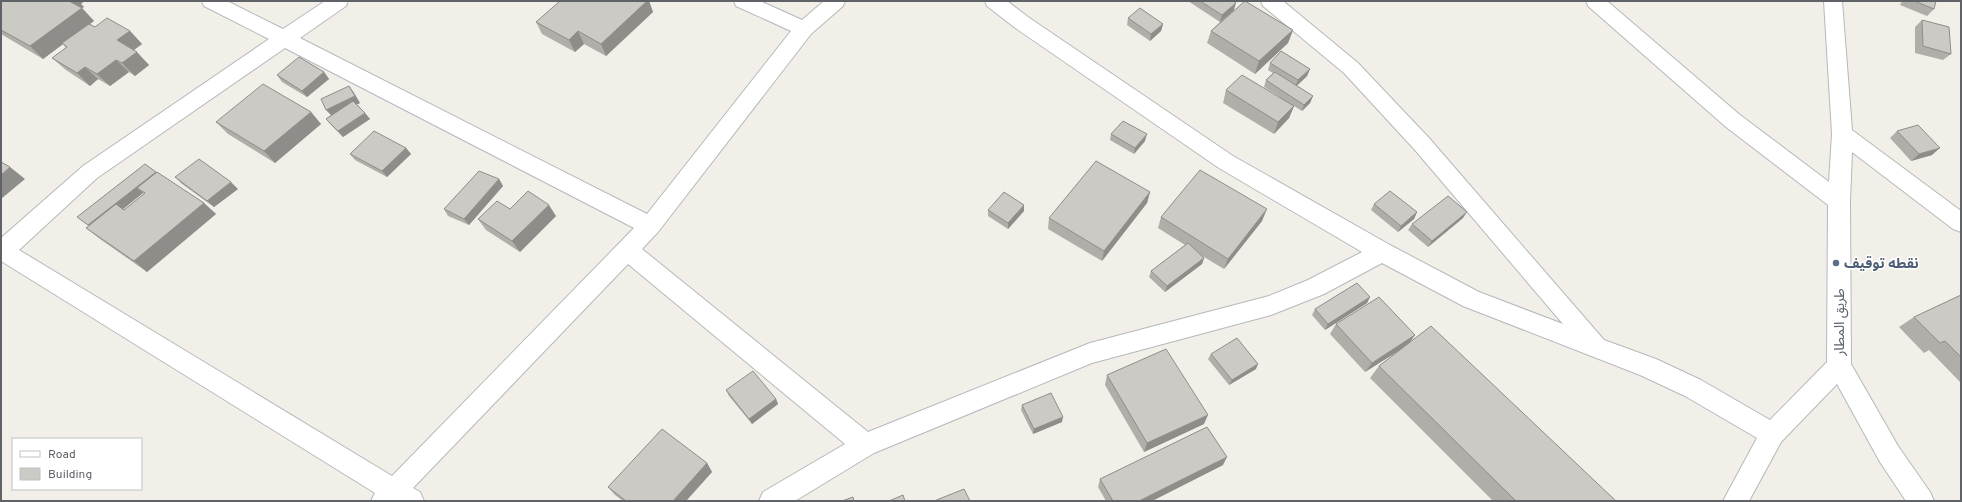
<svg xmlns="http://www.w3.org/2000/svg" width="1962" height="502" viewBox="0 0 1962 502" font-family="Overpass,'Noto Sans Arabic',sans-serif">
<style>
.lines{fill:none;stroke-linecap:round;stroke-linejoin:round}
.minor-casing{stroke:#b5b8bc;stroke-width:2}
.minor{fill:#fff;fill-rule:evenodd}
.wall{fill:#afaea9;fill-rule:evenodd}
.shaded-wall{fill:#8f8d8a}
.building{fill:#cccac5;stroke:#8f8d8a}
.service-dot{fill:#5c6f8a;stroke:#fff;stroke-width:1.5}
.labels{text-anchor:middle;stroke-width:3;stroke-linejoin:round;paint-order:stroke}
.service-label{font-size:14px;font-weight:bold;fill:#4e5e75;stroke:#fff;text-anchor:start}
.street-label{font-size:14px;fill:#5f6368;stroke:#fff}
</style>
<rect width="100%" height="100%" fill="#f1efe8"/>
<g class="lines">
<defs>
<path id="minor" d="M202 1H227L283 29 325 1H348L346 6 300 38 647 214 791 31 736 6 734 1H760L802 20 824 1H845L843 6 811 34 658 232 642 249 868 432 1090 343 1269 296 1308 280 1362 252 1219 168 1014 27 987 6 985 1H1007L1028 17 1233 156 1390 245 1479 292 1563 324 1415 150 1344 73 1263 6 1261 1H1283L1358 63 1429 138 1604 340 1656 359 1701 380 1770 420 1827 362 1828 205 1726 127 1588 6 1586 1H1607L1740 115 1829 182 1832 134 1824 1H1842L1852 130 1961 211V232L1953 229 1852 152 1850 201 1851 364 1898 446 1930 492 1934 501H1906L1880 462 1837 384 1781 442 1749 501H1723L1757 438 1685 396 1640 375 1463 306 1382 263 1324 294 1271 315 1092 363 874 453 795 501H759L763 492 845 444 628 264 413 488 420 492 424 501H371L375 493 1 261V238L83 166 269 39 204 6ZM285 48 634 228 392 476 19 250 97 178Z"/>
</defs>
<use href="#minor" class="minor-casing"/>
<use href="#minor" class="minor"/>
</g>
<path class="wall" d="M1 1H84L81 4 84 7 82 8 94 21 90 24 95 27 130 31 142 44 133 50 149 65 135 76 129 72 110 86 98 79 90 86 66 70 52 58 66 48 63 44 43 59 1 34Z
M560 1H649L653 12 606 56 584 44 575 52 542 34 536 22Z
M1188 1H1233L1234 10 1293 30 1288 43 1255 74 1207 43 1211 31 1220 22Z
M1902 1H1936L1934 9 1927 16 1900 5Z
M1128 18 1163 24 1161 31 1150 41 1127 25Z
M1922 20 1951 54 1943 60 1915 53V27Z
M1270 63 1310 69 1307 76 1297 86 1313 96 1310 103 1302 111 1294 106 1289 118 1274 134 1223 103 1226 90 1280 97 1264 87 1266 80 1273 73 1268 70Z
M324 72 329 79 307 97 282 82 277 75Z
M349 86 354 93 360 103 357 104 370 119 343 137 331 125 326 119 331 115Z
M311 112 321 124 275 163 228 134 216 122Z
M1897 131 1932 155 1911 161 1890 138Z
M1111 134 1145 141 1134 154 1110 140Z
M406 148 411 154 387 177 355 160 350 154Z
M156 172 204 203 216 214 147 272 100 239 86 228 89 226 77 217ZM143 193 144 194 124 210 123 209Z
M175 177 238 189 214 207 182 184Z
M499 179 503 186 469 225 448 216 444 209Z
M1150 192 1147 203 1102 261 1048 229 1049 218Z
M1374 204 1417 212 1414 219 1398 232 1371 210Z
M510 209 556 216 520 252 486 230 478 219Z
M988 210 1024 211 1008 229 988 216Z
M1161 217 1262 221 1224 269 1199 254 1204 258 1202 264 1165 292 1149 277 1151 271 1185 245 1158 228Z
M1463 218 1428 247 1408 230 1412 224Z
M1961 295V383L1929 350 1924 353 1899 327 1914 317Z
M1370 297 1367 303 1325 330 1312 315 1315 309Z
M1336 324 1415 335 1409 343 1616 501H1493L1370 378 1379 366 1401 349 1365 372 1330 334Z
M1211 354 1256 369 1229 385 1208 359Z
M1107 375 1204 424 1144 452 1105 385Z
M726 390 776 399 778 404 752 424 729 396Z
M1022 405 1062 422 1033 434 1021 410Z
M707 463 712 472 686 501H623L615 495 608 487Z
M1223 465 1152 501H1106L1098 487 1100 479Z"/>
<path class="shaded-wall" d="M67 1H84L81 4 84 7 82 8 94 21 43 59 30 46Z
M647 1H649L653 12 606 56 601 44Z
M1236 3 1234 10 1220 22 1222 15Z
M1163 24 1161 31 1150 41 1151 34Z
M1293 30 1288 43 1255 74 1259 61Z
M130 31 142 44 130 53 117 40Z
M578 31 584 44 575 52 569 40Z
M137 52 149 65 135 76 122 63Z
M116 60 129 72 110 86 97 74Z
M85 67 98 79 90 86 77 73Z
M1310 69 1307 76 1295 87 1298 80Z
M324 72 329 79 307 97 302 91Z
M349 86 354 93 360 103 332 116 326 110Z
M1313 96 1310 103 1302 111 1304 105Z
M1294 106 1289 118 1274 134 1278 122Z
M311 112 321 124 275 163 264 151Z
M365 113 370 119 343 137 338 131Z
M1147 134 1145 141 1134 154 1135 148Z
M406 148 411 154 387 177 382 171Z
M1940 148 1932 155 1911 161 1919 154Z
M10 167 25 179 1 199V175Z
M156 172 163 178 137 188 143 193 96 231 88 225Z
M499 179 503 186 469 225 464 219Z
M231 182 238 189 214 207 207 201Z
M1150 192 1147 203 1102 261 1104 251Z
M204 203 216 214 147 272 134 261Z
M549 205 556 216 520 252 512 241Z
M1024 205V211L1008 229V223Z
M1267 209 1262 221 1224 269 1228 259Z
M1417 212 1414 219 1398 232 1401 226Z
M1467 212 1463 218 1428 247 1432 241Z
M1204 258 1202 264 1165 292 1167 286Z
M1370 297 1367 303 1325 330 1328 324Z
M1415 335 1408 345 1365 372 1372 363Z
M1258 364 1256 369 1229 385 1232 380Z
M776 399 778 404 752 424 749 419Z
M1208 415 1204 424 1144 452 1147 443Z
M1063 417 1062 422 1033 434 1034 429Z
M1227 457 1223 465 1152 501H1139Z
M707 463 712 472 686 501H673Z"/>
<path class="building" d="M1 1H69L82 8 30 46 1 30Z
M560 1H647L601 44 578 31 569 40 536 22Z
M1200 1H1233L1236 3 1222 15Z
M1245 1 1293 30 1259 61 1211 31Z
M1914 1H1936L1934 9Z
M1140 8 1163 24 1151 34 1128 18Z
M107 18 130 31 117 40 137 52 122 63 116 60 97 74 85 67 77 73 52 58 67 47 62 43 89 24 95 27Z
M1922 20 1949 27 1951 54 1923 46Z
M1281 51 1310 69 1298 80 1270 63Z
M299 57 324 72 302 91 277 75Z
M1275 72 1313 96 1304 105 1266 80Z
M1242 75 1294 106 1278 122 1226 90Z
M263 84 311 112 264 151 216 122Z
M349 86 355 96 326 110 321 99Z
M353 101 365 113 338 131 326 119Z
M1123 121 1147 134 1135 148 1111 134Z
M1918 125 1940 148 1919 154 1897 131Z
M374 131 406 148 382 171 350 154Z
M199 159 231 182 207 201 175 177Z
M1096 161 1150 192 1104 251 1049 218Z
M1 162 10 167 1 175Z
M145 164 156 172 88 225 77 217Z
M1200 170 1267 209 1228 259 1161 217Z
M479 171 499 179 464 219 444 209Z
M157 172 204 203 134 261 86 228 116 204 124 210 145 193 137 188Z
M528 191 549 205 512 241 478 219 497 201 510 209Z
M1390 191 1417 212 1401 226 1374 204Z
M1004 192 1024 205 1008 223 988 210Z
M1448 196 1467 212 1432 241 1412 224Z
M1188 243 1204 258 1167 286 1151 271Z
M1357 283 1370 297 1328 324 1315 309Z
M1961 295V334H1960L1961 335V357L1945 341 1940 343 1914 317Z
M1379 297 1415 335 1372 363 1336 324Z
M1431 326 1616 501H1516L1379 366Z
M1237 338 1258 364 1232 380 1211 354Z
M1166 349 1208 415 1147 443 1107 375Z
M753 371 776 399 749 419 726 390Z
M1051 393 1063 417 1034 429 1022 405Z
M1207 427 1227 457 1139 501H1113L1100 479Z
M662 429 707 463 673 501H626L608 487Z
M964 489 970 501H934Z
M903 495 905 501H889Z
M853 497 854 501H842Z"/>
<circle class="service-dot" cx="1836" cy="263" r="4"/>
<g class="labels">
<g class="service-label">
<text x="1844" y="268">نقطه توقيف</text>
</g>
<g class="street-label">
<text transform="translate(1839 322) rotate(-90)" y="5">طريق المطار</text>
</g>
</g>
<rect width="1962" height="502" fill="none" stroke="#5f6368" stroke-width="4"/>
<rect x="12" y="438" width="130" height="52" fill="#ffffff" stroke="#bfc1c3"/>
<rect x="20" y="451" width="20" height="6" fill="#ffffff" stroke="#bfc1c3"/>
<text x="48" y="458" font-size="12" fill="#5f6368">Road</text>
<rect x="20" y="468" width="20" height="12" fill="#cccac5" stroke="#bfc1c3"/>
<text x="48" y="478" font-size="12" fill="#5f6368">Building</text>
</svg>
